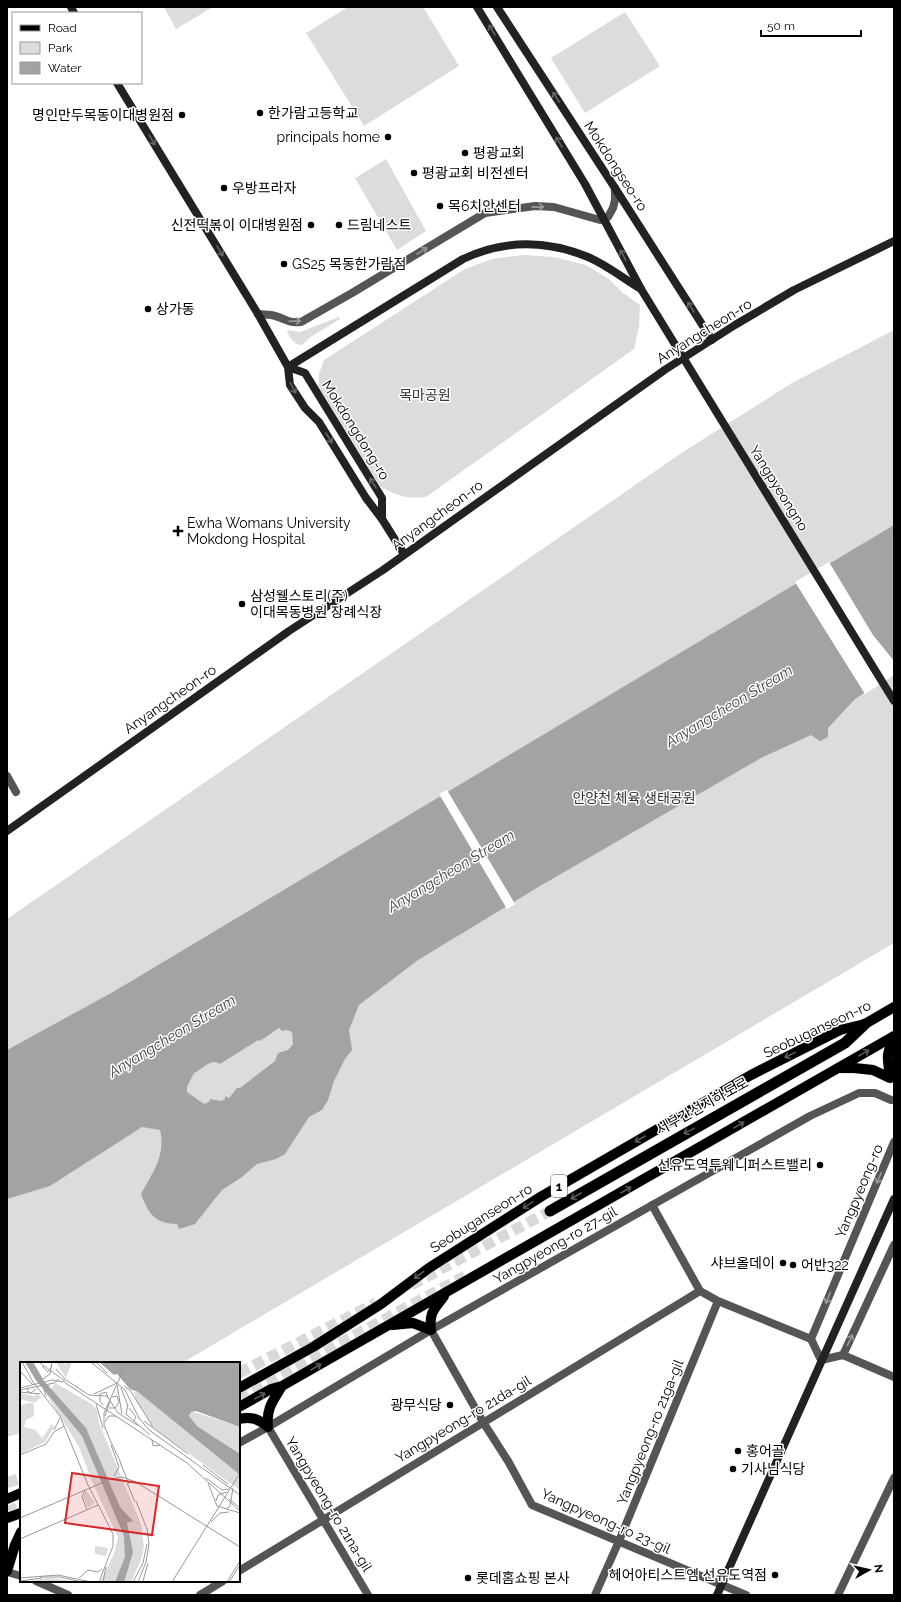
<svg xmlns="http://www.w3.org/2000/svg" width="901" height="1602" viewBox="0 0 901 1602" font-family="Raleway,'Noto Sans KR',sans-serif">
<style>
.green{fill:#dcdcdc}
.water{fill:#a3a3a3;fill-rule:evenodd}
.pier{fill:#fff}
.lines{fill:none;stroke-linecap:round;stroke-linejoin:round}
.trunk-tunnel{stroke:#d9d9d9;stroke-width:11;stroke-dasharray:11 5.5;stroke-linecap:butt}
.primary-casing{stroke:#dbdbdb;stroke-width:11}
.trunk-casing{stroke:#dbdbdb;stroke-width:12}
.pedestrian{stroke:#555;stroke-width:8}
.minor{stroke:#555;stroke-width:8}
.tertiary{stroke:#555;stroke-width:8}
.secondary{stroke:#222;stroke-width:8}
.primary{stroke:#000;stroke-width:10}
.trunk{stroke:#000;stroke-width:11}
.secondary-bridge{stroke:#222;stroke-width:8}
.oneway{stroke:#646464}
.oneway2{stroke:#999}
.oneway3{stroke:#595959}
.poi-dot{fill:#000;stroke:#fff;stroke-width:1.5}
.labels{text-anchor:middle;stroke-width:3;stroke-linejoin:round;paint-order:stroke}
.shield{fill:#fff;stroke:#4c4c4c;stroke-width:1}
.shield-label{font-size:13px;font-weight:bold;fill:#000}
.poi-label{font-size:14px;fill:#000;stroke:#fff;text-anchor:start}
.street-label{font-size:14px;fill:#000;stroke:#fff}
.park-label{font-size:14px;fill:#333;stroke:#fff}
.water-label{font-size:15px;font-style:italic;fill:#444;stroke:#fff}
.inset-river{fill:none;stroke:#a3a3a3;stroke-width:2}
.inset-road{fill:none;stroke:#999;stroke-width:1}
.view{fill:#d62828;fill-opacity:0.15;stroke:#d62828;stroke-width:2}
.inset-edge{fill:none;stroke:#000;stroke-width:2}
</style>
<rect width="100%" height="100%" fill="#fff"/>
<path class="green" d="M164 7H213L176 29Z
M348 7H423L459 66 364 126 306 33Z
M625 12 660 66 585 113 551 58Z
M386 159 426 231 397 250 355 178Z
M524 255 554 257 586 265 609 279 623 293 640 305 639 326 634 349 426 497C406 499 397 496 380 486L319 387V374L324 360 465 269 492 259Z
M339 317 340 319 309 338 302 345C293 344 290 338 287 331V330L300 332Z
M894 330V943L182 1363H21V1433L7 1437V919L680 454 792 383Z"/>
<path class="water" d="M894 525V673L855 699 828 728V737L820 741 811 735 761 758 535 889 418 960 359 1005 349 1030 352 1050 345 1059 334 1081 328 1100 322 1110 309 1117 285 1154 276 1159 257 1164 242 1177 222 1190 195 1224 179 1229 177 1224C155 1224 148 1213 141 1194 153 1171 166 1156 160 1130L142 1127 50 1186 7 1199V1050L113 992ZM279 1028 282 1031 287 1030 292 1032 293 1044 288 1050 278 1053 275 1061 240 1088H237L229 1098 225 1096V1099L221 1101 210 1099 209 1102 204 1104 187 1092V1087L194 1073C202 1070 210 1058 220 1064L258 1040 260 1041Z"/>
<path class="pier" d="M829 562 873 635 894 661V675L865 694 795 582Z
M447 790 515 904 507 909 439 794Z"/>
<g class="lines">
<path class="trunk-tunnel" d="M411 1285 550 1211
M239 1373 376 1303
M239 1400 333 1347 465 1276
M7 1483 21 1478
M7 1512 21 1506"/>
<defs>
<path id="primary" d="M839 1068H854L873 1070 890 1078C889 1063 884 1054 894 1041
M392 1325 413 1323 431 1330
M431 1330C429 1312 434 1310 444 1296
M239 1388 313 1347 381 1304 429 1268 542 1196 751 1075 840 1030 865 1024 894 1007
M239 1407 271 1389 282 1386 894 1036
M239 1419C251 1416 259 1419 268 1427
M268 1427C266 1408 273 1401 282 1386
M7 1499 21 1493
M7 1518 21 1513
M7 1571 15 1545 21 1532"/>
<path id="trunk" d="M550 1211 845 1043 865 1024"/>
</defs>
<use href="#primary" class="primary-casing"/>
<use href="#trunk" class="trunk-casing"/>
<path class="pedestrian" d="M7 776 16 792
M431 1330 810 1116 859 1093H875L891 1100
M239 1443 268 1427"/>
<path class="minor" d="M894 1142 811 1339 821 1360 843 1355 894 1245
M652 1205 700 1291 718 1301 811 1339
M843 1355 894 1377
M239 1571 700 1291
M200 1595 223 1581
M368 1595 268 1427 431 1330 483 1422 508 1461 532 1505 746 1595
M595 1595 619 1541 718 1301
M838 1595 894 1478"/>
<path class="tertiary" d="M258 314C263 315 270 314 275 316 287 319 286 323 301 322L352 293 485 213 535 206 554 207 600 220 608 217 613 208 615 200V188
M7 1572 21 1576
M36 1581 68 1595"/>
<path class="secondary" d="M71 7 74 13
M497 7 615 188 712 340
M117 83 258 314 288 367 290 385 305 408 319 422 366 498 382 519 404 554
M288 367 463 259C505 239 546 240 588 257 607 265 624 279 641 289
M288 367 305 373 382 498V519
M7 831 289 631 383 570 666 369 735 325 794 290 894 241
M717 1595 894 1199"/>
<use href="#primary" class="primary"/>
<use href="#trunk" class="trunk"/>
<path class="secondary-bridge" d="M477 7 585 184 641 289 894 701"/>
</g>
<defs><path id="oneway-shaft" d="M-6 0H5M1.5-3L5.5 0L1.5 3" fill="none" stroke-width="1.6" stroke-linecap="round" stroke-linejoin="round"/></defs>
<g class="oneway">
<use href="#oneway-shaft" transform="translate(492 30) rotate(-121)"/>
<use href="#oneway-shaft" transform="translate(556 97) rotate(-123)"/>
<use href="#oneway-shaft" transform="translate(152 140) rotate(59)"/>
<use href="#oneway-shaft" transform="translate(559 142) rotate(-121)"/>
<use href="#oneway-shaft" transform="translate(220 251) rotate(59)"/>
<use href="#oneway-shaft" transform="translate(623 255) rotate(-118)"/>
<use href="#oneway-shaft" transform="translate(691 307) rotate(-122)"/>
<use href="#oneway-shaft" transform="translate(293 388) rotate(63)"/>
<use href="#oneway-shaft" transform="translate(329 438) rotate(58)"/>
<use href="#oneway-shaft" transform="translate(373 483) rotate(-122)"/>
</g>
<g class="oneway2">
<use href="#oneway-shaft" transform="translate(538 207) rotate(-1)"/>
<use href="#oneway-shaft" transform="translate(422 251) rotate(-31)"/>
<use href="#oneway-shaft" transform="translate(295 321) rotate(-2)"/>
<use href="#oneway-shaft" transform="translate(879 1178) rotate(113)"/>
<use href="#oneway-shaft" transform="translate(828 1298) rotate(113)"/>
<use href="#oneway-shaft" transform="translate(850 1340) rotate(-65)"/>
</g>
<g class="oneway3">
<use href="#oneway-shaft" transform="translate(864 1053) rotate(-29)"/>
<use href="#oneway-shaft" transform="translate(790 1055) rotate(154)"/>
<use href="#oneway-shaft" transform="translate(739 1125) rotate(-30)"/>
<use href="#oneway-shaft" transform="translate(689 1131) rotate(151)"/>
<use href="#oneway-shaft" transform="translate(640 1139) rotate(150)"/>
<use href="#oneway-shaft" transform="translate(626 1190) rotate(-30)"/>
<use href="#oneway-shaft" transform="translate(576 1196) rotate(150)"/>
<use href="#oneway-shaft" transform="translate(528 1205) rotate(148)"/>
<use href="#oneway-shaft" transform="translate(419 1275) rotate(143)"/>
<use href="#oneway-shaft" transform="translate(316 1367) rotate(-30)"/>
<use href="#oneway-shaft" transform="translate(260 1396) rotate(-29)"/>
</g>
<g class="poi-dot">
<circle cx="260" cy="113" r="4"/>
<circle cx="182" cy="115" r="4"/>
<circle cx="388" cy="137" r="4"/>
<circle cx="465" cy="153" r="4"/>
<circle cx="414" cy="173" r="4"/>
<circle cx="224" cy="188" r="4"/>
<circle cx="440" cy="206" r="4"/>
<circle cx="311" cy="225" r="4"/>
<circle cx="339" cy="225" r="4"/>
<circle cx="284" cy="264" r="4"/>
<circle cx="148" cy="309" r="4"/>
<path d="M176 525h4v4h4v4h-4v4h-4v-4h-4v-4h4z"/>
<circle cx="242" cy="604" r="4"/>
<circle cx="820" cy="1165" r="4"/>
<circle cx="783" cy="1263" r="4"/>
<circle cx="793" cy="1265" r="4"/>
<circle cx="450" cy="1405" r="4"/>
<circle cx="738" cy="1451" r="4"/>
<circle cx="733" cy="1469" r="4"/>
<circle cx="775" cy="1575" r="4"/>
<circle cx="468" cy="1578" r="4"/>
</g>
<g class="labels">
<rect class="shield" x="551" y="1175" width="16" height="22" rx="3"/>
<g class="shield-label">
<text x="559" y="1191">1</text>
</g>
<g class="poi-label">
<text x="268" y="118">한가람고등학교</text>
<text x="174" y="120" text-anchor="end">명인만두목동이대병원점</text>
<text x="380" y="142" text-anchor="end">principals home</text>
<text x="473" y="158">평광교회</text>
<text x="422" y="178">평광교회 비전센터</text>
<text x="232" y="193">우방프라자</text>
<text x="448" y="211">목6치안센터</text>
<text x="303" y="230" text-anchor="end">신전떡볶이 이대병원점</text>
<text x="347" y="230">드림네스트</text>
<text x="292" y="269">GS25 목동한가람점</text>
<text x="156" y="314">상가동</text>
<text x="187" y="528">Ewha Womans University<tspan x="187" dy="16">Mokdong Hospital</tspan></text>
<text x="250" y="601">삼성웰스토리(주)<tspan x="250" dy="16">이대목동병원 장례식장</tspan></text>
<text x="812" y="1170" text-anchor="end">선유도역투웨니퍼스트밸리</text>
<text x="775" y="1268" text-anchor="end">샤브올데이</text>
<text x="801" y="1270">어반322</text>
<text x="442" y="1410" text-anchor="end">광무식당</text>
<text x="746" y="1456">홍어골</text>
<text x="741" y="1474">기사님식당</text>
<text x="767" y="1580" text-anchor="end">헤어아티스트엠 선유도역점</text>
<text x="476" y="1583">롯데홈쇼핑 본사</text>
</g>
<g class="street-label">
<text transform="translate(616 166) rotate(57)" y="5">Mokdongseo-ro</text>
<text transform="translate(704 331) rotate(-32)" y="5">Anyangcheon-ro</text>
<text transform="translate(356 430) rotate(58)" y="5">Mokdongdong-ro</text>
<text transform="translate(779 488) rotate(58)" y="5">Yangpyeongno</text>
<text transform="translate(437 515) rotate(-36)" y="5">Anyangcheon-ro</text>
<text transform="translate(170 699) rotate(-35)" y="5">Anyangcheon-ro</text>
<text transform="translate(817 1029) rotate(-25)" y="5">Seobuganseon-ro</text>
<text transform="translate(702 1106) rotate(-29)" y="5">서부간선지하도로</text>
<text transform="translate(859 1191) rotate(-67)" y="5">Yangpyeong-ro</text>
<text transform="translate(481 1218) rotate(-32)" y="5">Seobuganseon-ro</text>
<text transform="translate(555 1245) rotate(-30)" y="5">Yangpyeong-ro 27-gil</text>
<text transform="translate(463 1419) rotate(-31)" y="5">Yangpyeong-ro 21da-gil</text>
<text transform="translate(650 1432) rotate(-68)" y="5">Yangpyeong-ro 21ga-gil</text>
<text transform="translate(329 1504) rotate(59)" y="5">Yangpyeong-ro 21na-gil</text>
<text transform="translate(606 1521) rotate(24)" y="5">Yangpyeong-ro 23-gil</text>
</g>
<g class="park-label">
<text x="425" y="400">목마공원</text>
<text x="634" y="803">안양천 체육 생태공원</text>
</g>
<g class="water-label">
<text transform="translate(729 706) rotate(-31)" y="5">Anyangcheon Stream</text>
<text transform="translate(451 871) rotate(-31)" y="5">Anyangcheon Stream</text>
<text transform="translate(172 1036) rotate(-31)" y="5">Anyangcheon Stream</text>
</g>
</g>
<g transform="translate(20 1362)">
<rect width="220" height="220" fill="#fff"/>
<path d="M36 0H44L45 4 47 0H52L46 16ZM35 21 72 42 77 49 79 61 121 162 124 185 121 198 111 220H80L94 192 98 175 72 120 59 85 27 33ZM114 30H118L220 113V128L136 68 117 41ZM0 31 14 34 17 32 21 35 15 41 0 37ZM10 41 14 42V54L6 58 4 65 16 68 22 76 32 62 34 65 25 80 0 92 1 43ZM171 49 220 65V92L177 64 169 56ZM66 128 75 141 68 146 63 136ZM75 184 88 186 86 194 75 192ZM27 216 40 217 54 220H4Z" fill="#dcdcdc"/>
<path d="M5 0H13L24 19 66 66 100 145 113 159 107 161 113 190 104 220H95L105 195 104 174 62 74 15 17ZM79 0H220V65L176 49 171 50 169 54 177 64 220 92V113L118 30 110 27 97 12 94 13Z" fill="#a3a3a3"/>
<path class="inset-river" d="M194 0 220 27M204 0 220 17"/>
<path class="inset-road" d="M2 0 13 20 40 54 68 123 93 172V184L79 220M71 0 105 28 119 56 129 68 220 133M76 0 87 11M20 1 45 19M22 4 28 10 32 4M36 7 46 18 69 33 87 34 98 51 119 64M0 9 13 23M20 19 30 12 32 0M97 23 102 52M104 24 110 28 133 65M0 26 32 18 44 20 167 101 220 149M8 26 7 29 11 31 16 27M101 26 108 44M0 28 34 21 39 17M0 30 20 32M74 32 97 21M26 34 24 27 30 23M76 42 83 66M83 43 80 39V32L86 30 88 36M108 43 106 52 130 73M89 46H95L99 40 97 34 92 35M109 46 116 55 114 59M85 54 90 39M124 59 168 92M85 60 89 54H96M34 68 40 56M90 78 84 63V51L107 0M90 78 101 101M132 78 133 84 140 83M91 83 99 105 94 114M0 93 26 82 34 70 44 64M100 100 109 122M183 103 208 122M186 116 202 128 209 127M107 121 115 140M188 121 197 144 220 151M65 128 62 135 67 148M209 137 220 146M116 139 127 167 129 182 126 200 118 220M196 139 198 133 207 130M206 147 210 144 213 126M0 156 91 117 102 115 116 120 220 185M191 160 200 151 209 150M0 177 78 143M20 215H40L62 220M0 216 38 213 71 220M59 216 68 208 78 210 82 207M0 219 22 216M123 219 128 201M83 220 86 205M113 220 123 201 127 182M152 220 220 111M207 220 220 199M209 220 220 203"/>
<path class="view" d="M52 111 139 124 132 173 45 161Z"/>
<rect width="220" height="220" class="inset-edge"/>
</g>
<rect width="901" height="1602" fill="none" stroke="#000000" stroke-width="16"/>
<rect x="12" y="12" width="130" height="72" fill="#ffffff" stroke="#999999"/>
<rect x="20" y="25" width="20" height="6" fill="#000000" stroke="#999999"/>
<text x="48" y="32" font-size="12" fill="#000000">Road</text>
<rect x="20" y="42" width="20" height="12" fill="#dcdcdc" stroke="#999999"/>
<text x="48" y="52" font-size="12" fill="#000000">Park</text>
<rect x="20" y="62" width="20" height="12" fill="#a3a3a3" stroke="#999999"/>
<text x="48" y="72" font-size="12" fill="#000000">Water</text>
<g transform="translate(869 1570) rotate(82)" stroke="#ffffff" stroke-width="3" paint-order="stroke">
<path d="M0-3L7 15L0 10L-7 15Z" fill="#000000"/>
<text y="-6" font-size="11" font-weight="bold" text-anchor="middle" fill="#000000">N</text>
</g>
<path d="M761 30v6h100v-6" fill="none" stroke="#000000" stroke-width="2"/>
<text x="767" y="30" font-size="12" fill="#000000" stroke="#ffffff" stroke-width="3" paint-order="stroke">50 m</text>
</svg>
